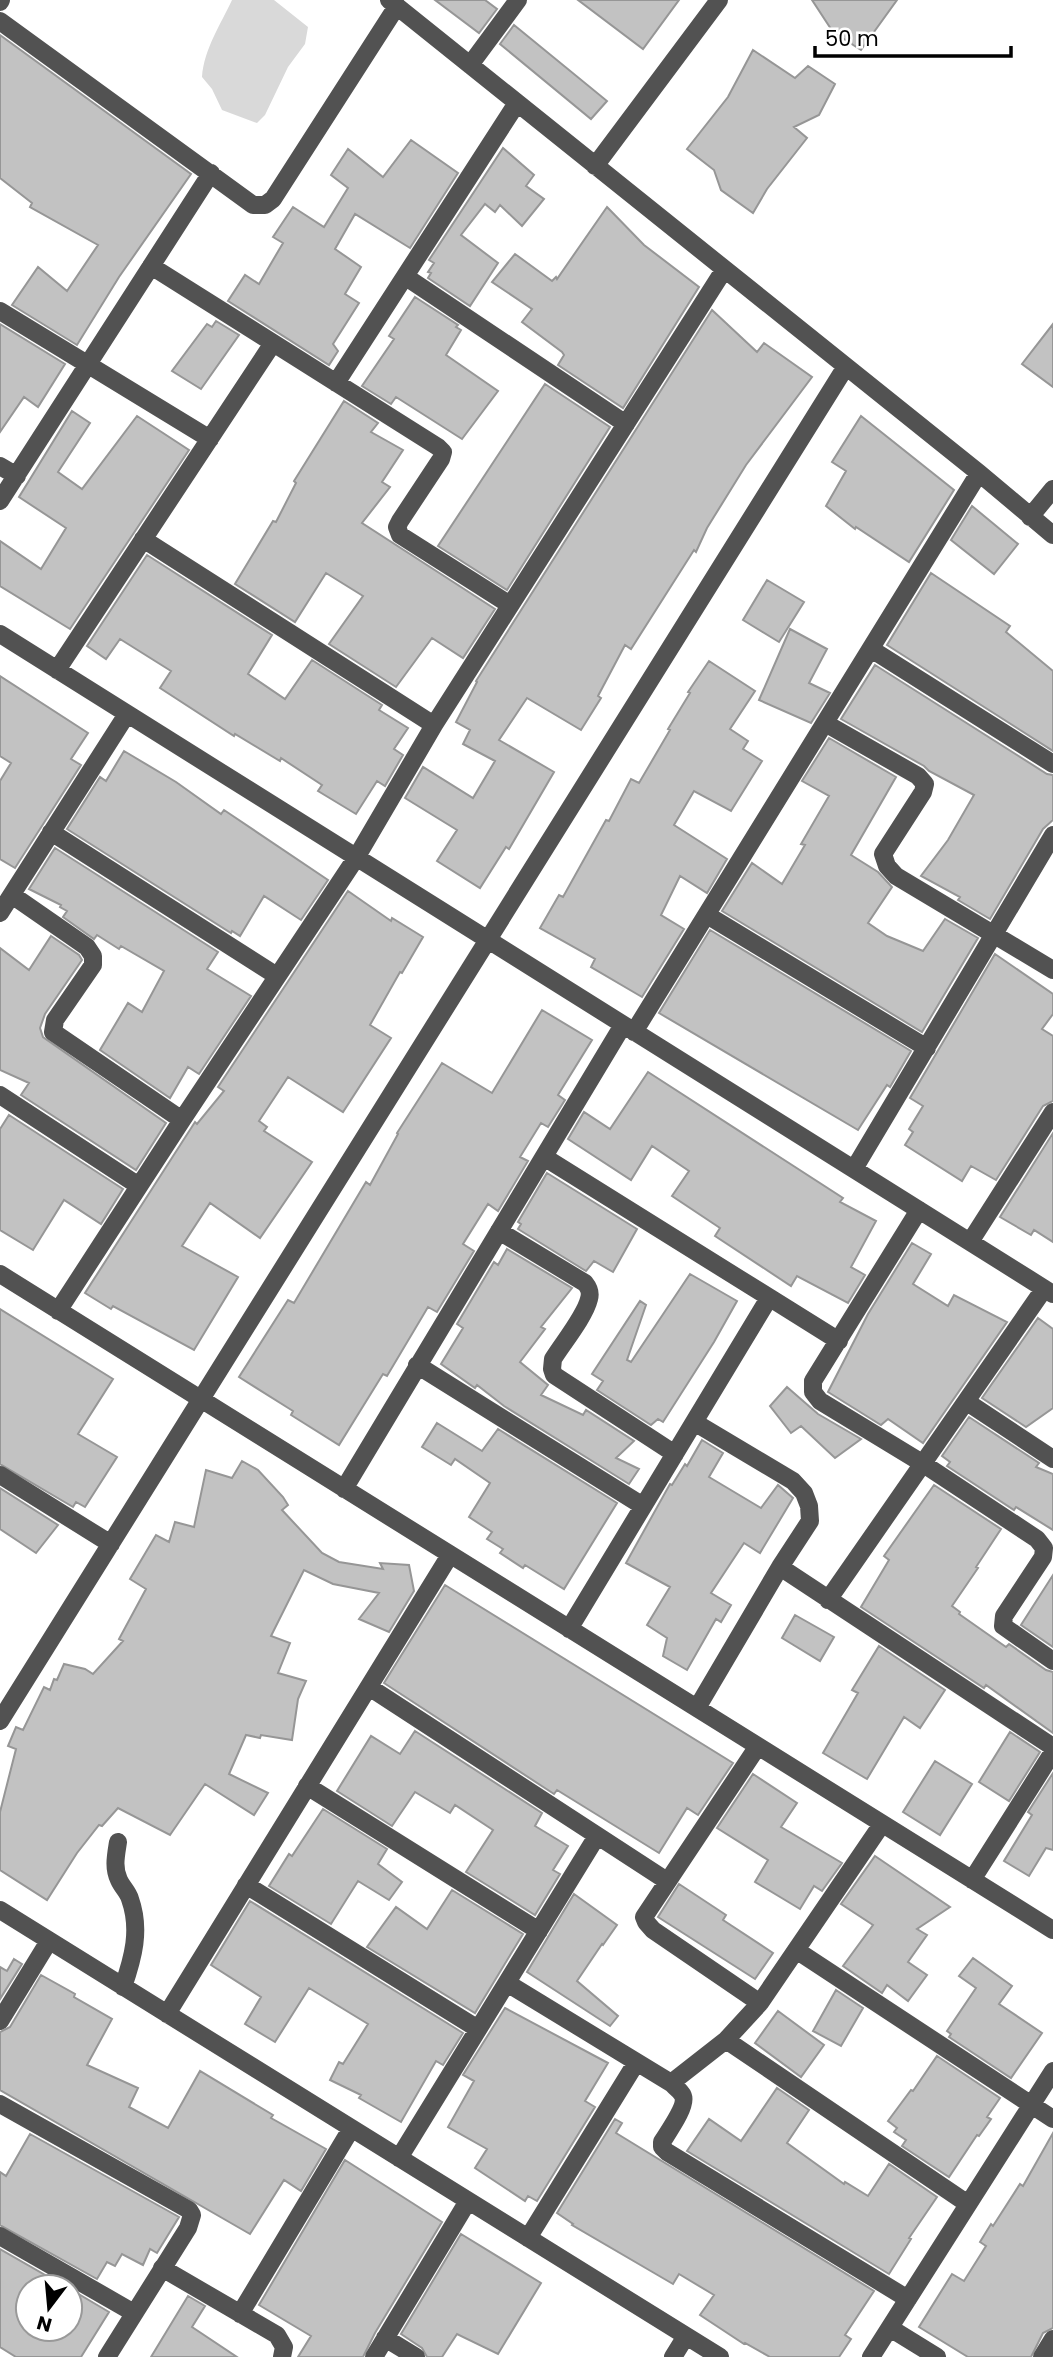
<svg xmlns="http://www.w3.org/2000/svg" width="1053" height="2357" viewBox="0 0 1053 2357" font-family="Poppins,sans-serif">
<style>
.green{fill:#d9d9d9}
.building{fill:#c2c2c2;stroke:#969696;stroke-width:2}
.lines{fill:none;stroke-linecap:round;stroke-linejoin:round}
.minor{stroke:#525252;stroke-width:18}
</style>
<rect width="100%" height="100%" fill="#fff"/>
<path class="green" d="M232 0H274L308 27 305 44 288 67 265 115 257 123 222 110 212 89 202 77C204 49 221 24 232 0Z"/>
<path class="building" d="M435 0H485L497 9 479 33Z
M578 0H679L643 49Z
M812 0H897L861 50 833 32Z
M514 25 607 101 591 119 500 44Z
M0 35 191 174 119 277 77 345 12 305 38 267 67 291 98 245 30 207 32 203 0 178Z
M753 50 795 78 808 66 835 84 819 115 794 127 807 138 767 189 753 213 721 190 714 170 687 149 728 97Z
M411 140 458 173 410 248 355 214 335 249 361 267 345 294 359 303 333 344 338 351 329 365 228 301 245 275 259 284 283 243 273 237 293 207 324 227 348 188 331 175 348 149 383 177Z
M503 148 534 175 526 186 544 199 522 226 500 205 495 212 485 204 461 235 498 263 470 306 428 278 431 273 428 272 434 263 429 260Z
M607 207 644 245 699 287 623 408 558 365 564 355 562 352 522 322 532 309 492 282 515 254 552 281 556 277 557 279Z
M415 297 458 325 456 327 461 330 446 355 498 391 462 439 396 397 391 404 362 386 394 339 389 336Z
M712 310 757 352 764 343 812 377 746 465 707 528 696 552 694 550 631 649 625 645 598 696 601 698 581 730 527 698 499 740 554 772 509 849 506 847 480 888 437 861 457 830 405 798 423 767 473 798 495 761 463 744 470 730 456 722 477 682 476 681Z
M216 321 239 335 201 389 172 371 207 324 212 327Z
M0 324 65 364 38 407 24 397 0 432Z
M1053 324V387L1022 364Z
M545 384 610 427 507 590 438 546Z
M344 401 378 423 371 432 403 450 382 482 390 487 362 523 495 609 463 658 432 638 396 687 329 644 363 596 326 573 295 622 235 584 273 521 276 522 296 483 294 481Z
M72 411 90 423 58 472 82 489 137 416 189 450 70 629 0 586V541L41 569 66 528 19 497Z
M861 416 954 490 909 562 856 527 855 529 826 506 846 471 832 462Z
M972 506 1018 544 994 574 951 540Z
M147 555 272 635 248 674 285 699 312 660 382 705 379 710 408 728 394 749 403 755 385 786 377 781 356 814 318 791 322 785 281 758 280 761 235 734 234 736 160 688 171 671 120 639 106 659 87 646Z
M931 573 1010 626 1006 632 1053 671V751L887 645Z
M767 580 804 602 779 642 743 620Z
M790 629 827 649 809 683 830 693 811 723 759 700Z
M709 661 755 691 730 729 748 741 743 749 762 761 731 811 694 791 674 825 727 859 707 893 680 876 661 915 684 929 642 997 591 967 595 959 540 928 559 895 563 897 606 820 609 821 631 779 639 783 670 730 668 729 690 693 688 692Z
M875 665 1047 774 1053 775V820L1043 829 990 919 958 900 960 897 921 876 948 840 974 795 929 771 924 766 841 719Z
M0 676 88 733 71 759 81 765 15 868 0 859V781L11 763 0 756Z
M829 738 896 777 851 855 878 872 892 887 868 923 887 936 923 951 945 919 978 938 922 1032 722 911 752 863 782 884 805 845 801 844 829 796 802 781Z
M124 751 176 782 221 814 224 810 328 880 301 920 264 896 240 936 232 931 231 933 67 829 100 777 106 781Z
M55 848 218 952 207 969 251 996 199 1074 188 1067 170 1098 100 1050 128 1003 142 1012 164 971 121 946 119 949 97 935 94 939 63 917 67 911 60 907 61 905 29 889Z
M348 891 391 921 392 918 423 937 402 973 400 972 370 1025 391 1038 343 1112 288 1077 259 1121 267 1127 264 1131 312 1162 260 1238 210 1203 182 1246 238 1277 194 1350 113 1306 111 1309 85 1293 195 1122 197 1124 224 1091 218 1087Z
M710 930 911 1051 890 1087 887 1085 858 1130 659 1013Z
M51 936 79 955 82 960 45 1014 40 1028 43 1037 166 1123 136 1170 21 1095 29 1083 0 1070V948L29 970Z
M995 954 1053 994V1014L1042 1029 1053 1036V1101L1043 1106 996 1180 971 1166 962 1181 905 1145 913 1132 909 1129 923 1106 910 1098Z
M542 1010 592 1040 558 1095 565 1100 548 1127 541 1123 520 1157 528 1161 498 1211 488 1204 463 1244 474 1251 437 1312 428 1307 387 1376 383 1374 339 1445 291 1415 293 1411 239 1377 288 1300 294 1303 366 1182 370 1185 398 1134 397 1133 442 1063 492 1093Z
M648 1072 843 1198 840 1202 876 1221 851 1267 865 1275 848 1303 797 1276 791 1286 715 1236 720 1228 672 1196 689 1171 652 1146 631 1180 568 1139 584 1112 610 1129Z
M9 1115 123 1189 101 1224 64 1200 33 1250 0 1230V1129Z
M1053 1133V1242L1034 1230 1031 1235 1000 1217Z
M547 1173 637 1229 613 1272 594 1261 586 1271 518 1229 521 1224 518 1222Z
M912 1243 931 1254 913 1284 948 1306 954 1295 1007 1322 923 1443 888 1419 881 1425 828 1392 868 1314Z
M507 1249 572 1288 541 1327 545 1329 520 1362 548 1385 541 1395 583 1415 586 1410 634 1441 616 1458 639 1469 629 1484 504 1406 477 1385 475 1388 441 1364 463 1328 457 1324 494 1262 498 1265Z
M690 1274 737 1301 714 1342 663 1422 658 1419 651 1425 597 1390 603 1381 592 1374 640 1301 646 1305 627 1360 631 1362Z
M0 1309 113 1379 78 1434 117 1457 85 1507 76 1502 73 1507 0 1464Z
M1038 1318 1053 1329V1408L1026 1427 982 1398Z
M787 1387 818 1414 861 1439 835 1458 801 1426 791 1433 770 1406Z
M969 1417 1039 1463 1036 1467 1053 1474V1530L1016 1507 1014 1510 947 1466 950 1462 942 1456Z
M437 1423 482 1451 498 1429 617 1503 564 1589 525 1565 523 1568 500 1553 503 1549 487 1539 492 1532 469 1517 490 1483 455 1459 451 1465 422 1447Z
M702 1440 723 1453 709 1477 761 1508 778 1485 793 1498 760 1553 744 1543 711 1593 731 1605 721 1622 716 1619 687 1670 663 1656 667 1638 647 1625 670 1587 626 1563 670 1484 672 1485 685 1464 687 1466Z
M242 1461 258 1470 283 1497 288 1505 282 1510 322 1553 339 1562 383 1569 380 1563 409 1565 414 1591 389 1632 359 1619 379 1593 333 1584 304 1570 271 1636 290 1643 278 1673 306 1681 298 1699 292 1740 261 1735 260 1738 246 1735 229 1774 268 1793 254 1815 205 1784 170 1835 118 1808 102 1826 99 1825 77 1853 47 1900 0 1870V1812L16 1749 8 1746 16 1727 23 1730 44 1687 50 1690 54 1679 57 1680 64 1664 85 1669 93 1674 123 1641 119 1639 146 1589 130 1579 156 1535 169 1542 175 1522 194 1527 206 1470 232 1478Z
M934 1485 1001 1529 976 1567 978 1568 952 1606 960 1612 959 1614 1006 1647 1009 1644 1046 1670 1053 1672V1733L986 1685 984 1688 861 1607 889 1560 884 1556Z
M0 1488 58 1525 36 1553 0 1529Z
M1053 1575V1647L1021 1625Z
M445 1585 733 1763 698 1815 687 1808 659 1853 557 1790 554 1794 384 1683Z
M795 1615 834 1637 820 1661 782 1638Z
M879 1646 945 1690 920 1728 904 1717 867 1779 823 1753 858 1693 852 1690Z
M415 1731 542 1813 535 1826 568 1846 553 1870 560 1874 535 1915 466 1872 493 1830 455 1805 450 1813 415 1792 392 1826 337 1791 371 1736 400 1754Z
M1010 1732 1040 1752 1009 1801 979 1782Z
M935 1761 972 1784 940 1835 903 1812Z
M1053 1773V1850L1046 1848 1029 1876 1004 1861 1032 1815 1028 1812Z
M753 1774 797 1803 781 1827 842 1863 822 1891 814 1886 800 1909 755 1882 768 1860 717 1828Z
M323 1809 387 1849 378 1864 402 1882 389 1900 358 1881 331 1924 269 1886 289 1854 292 1856Z
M875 1856 950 1907 917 1929 927 1935 908 1962 927 1975 908 2001 887 1985 882 1993 843 1966 873 1925 841 1904Z
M679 1884 726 1915 723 1920 773 1953 755 1979 658 1917Z
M452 1890 523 1934 475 2013 367 1947 396 1907 427 1929Z
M574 1894 617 1925 603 1945 602 1944 577 1981 618 2016 610 2026 527 1972Z
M250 1901 463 2033 443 2065 436 2061 401 2122 359 2098 361 2095 330 2080 339 2062 343 2064 368 2024 309 1988 275 2042 245 2024 261 1997 211 1965Z
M973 1958 1012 1986 999 2004 1042 2033 1011 2078 949 2037 951 2034 947 2031 976 1988 959 1976Z
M14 1959 22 1964 0 1999V1967L7 1971Z
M41 1975 75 1994 74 1997 112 2019 87 2065 138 2088 129 2107 168 2128 200 2071 273 2115 271 2118 326 2149 301 2191 284 2180 250 2234 0 2090V2032L10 2027Z
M836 1990 863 2008 841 2046 813 2031Z
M505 2008 608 2063 585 2101 595 2107 537 2201 528 2196 525 2201 475 2168 487 2149 448 2127 474 2081 463 2075Z
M778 2011 824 2045 801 2077 755 2043Z
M937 2056 1000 2098 987 2117 991 2119 979 2136 977 2135 949 2177 902 2146 906 2140 894 2132 897 2128 888 2121 911 2090 913 2091Z
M777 2088 809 2110 787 2143 844 2184 845 2182 868 2196 889 2164 937 2197 909 2238 911 2239 889 2274 687 2151 709 2119 741 2141Z
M615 2119 622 2123 616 2133 874 2291 845 2335 851 2339 839 2357H770L745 2343 744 2344 700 2315 714 2295 679 2274 673 2284 572 2225 573 2224 557 2213Z
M1053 2133V2328L1043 2333 1031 2357H968L919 2327 952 2274 964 2281 986 2246 980 2242 991 2224 993 2226 1020 2184 1023 2186Z
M30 2134 179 2217 157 2253 150 2249 143 2265 122 2254 115 2266 107 2262 97 2279 0 2225V2172L6 2176Z
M345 2160 442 2222 375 2333 363 2357H298L311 2336 259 2305Z
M461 2234 541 2283 498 2354 457 2334 442 2357H427L422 2348 401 2334Z
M0 2249 66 2287H28V2329H70V2289L109 2312 81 2357H16L0 2347Z
M188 2296 205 2306 192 2327 237 2357H151Z"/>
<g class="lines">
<path class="minor" d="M389 0 979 473 1053 535
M0 2 1 0
M0 21 253 205H265L273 199 397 6
M470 65 518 0
M595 166 719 0
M151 266 438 447 443 452 441 459 400 521 397 527 400 535 510 605
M406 277 626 424
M0 311 210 439
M336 383 517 103
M0 466 17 476
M0 501 211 173
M1030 517 1053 489
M143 539 434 725
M0 634 1053 1294
M871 649 1053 764
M57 670 273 343
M825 723 918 776 925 784 923 792 883 854 887 866 896 876 1053 970
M51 832 277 976
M12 895 87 947 93 956V965L55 1020 53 1032 182 1120
M0 913 127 714
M707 915 927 1048
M634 1032 979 473
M0 1095 139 1186
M544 1157 839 1341
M854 1169 1053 835
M919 1210 813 1381V1392L820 1401 922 1463 1037 1539 1044 1548 1043 1557 1004 1616 1003 1626 1053 1661
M499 1231 585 1283C589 1288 591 1292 589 1299 585 1316 563 1343 553 1359L552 1369 554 1375 675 1454
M970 1242 1053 1112
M0 1274 1053 1930
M58 1311 182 1120 356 858 434 725 724 270
M417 1365 643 1506
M967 1402 1053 1459
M694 1422 793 1481 804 1493 809 1506 810 1521 780 1567 697 1708
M0 1475 111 1544
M344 1489 623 1025
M780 1567 1053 1747
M828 1600 1044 1289
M569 1629 769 1298
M369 1687 667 1881
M0 1721 845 368
M758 1746 644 1917 646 1922 653 1930 760 2003 882 1824
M307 1786 539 1931
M118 1842C116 1855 113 1868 119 1880 122 1887 128 1892 130 1899 141 1930 133 1958 123 1987
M972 1880 1053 1752
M246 1885 478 2029
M0 1910 720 2357
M796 1950 1053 2119
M507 1983 671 2083C675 2087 681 2091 683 2096 687 2106 668 2132 662 2142V2147L667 2152 908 2299
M167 2014 450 1555
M0 2021 49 1941
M726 2040 968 2204
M671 2083 726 2040 760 2003
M0 2104 189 2210 192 2215 188 2228 107 2357
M399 2158 597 1836
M0 2236 134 2313
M528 2238 636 2063
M162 2268 277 2335 284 2347 282 2357
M240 2314 351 2129
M890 2328 937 2357
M385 2338 416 2357
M374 2357 468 2201
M673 2357 686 2336
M871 2357 1053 2071
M1042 2357 1053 2339"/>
</g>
<g transform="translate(49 2308) rotate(196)"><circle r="33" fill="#ffffff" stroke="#999999" stroke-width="2"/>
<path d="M0-5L12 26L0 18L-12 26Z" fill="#000000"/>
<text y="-10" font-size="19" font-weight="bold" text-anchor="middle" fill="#000000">N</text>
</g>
<path d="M815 46v10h196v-10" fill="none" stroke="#000000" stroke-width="3.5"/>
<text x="825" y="46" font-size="21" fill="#000000" stroke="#ffffff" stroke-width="5" paint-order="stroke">50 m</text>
</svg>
